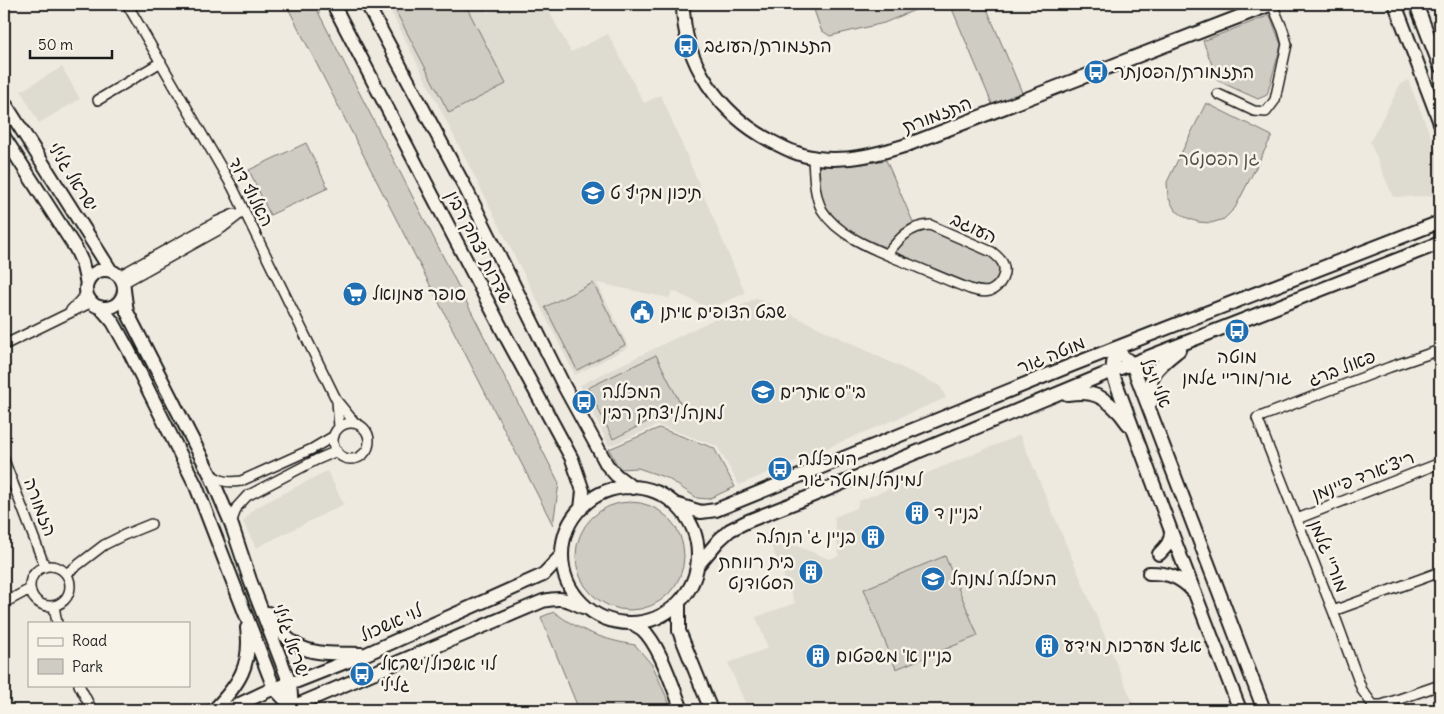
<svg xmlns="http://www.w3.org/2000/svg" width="1444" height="714" viewBox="0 0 1444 714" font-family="Delius,'Playpen Sans Hebrew',sans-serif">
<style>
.built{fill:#dedbd1}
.green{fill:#cfccc3;stroke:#767470}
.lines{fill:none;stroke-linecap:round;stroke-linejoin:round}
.street-casing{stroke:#1c1c1c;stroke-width:12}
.secondary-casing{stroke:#1c1c1c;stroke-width:16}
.street{stroke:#f7f3e8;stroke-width:9}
.secondary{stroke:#f7f3e8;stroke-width:12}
.labels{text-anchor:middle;stroke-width:5;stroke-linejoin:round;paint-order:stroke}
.poi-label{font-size:18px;fill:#1c1c1c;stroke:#f7f3e8;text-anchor:start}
.street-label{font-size:18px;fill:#1c1c1c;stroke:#f7f3e8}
.park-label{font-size:18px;fill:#52514e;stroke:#f7f3e8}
</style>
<rect width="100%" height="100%" fill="#eeeae0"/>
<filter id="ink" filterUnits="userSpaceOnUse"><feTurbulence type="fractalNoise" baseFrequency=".02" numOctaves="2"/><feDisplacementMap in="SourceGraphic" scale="10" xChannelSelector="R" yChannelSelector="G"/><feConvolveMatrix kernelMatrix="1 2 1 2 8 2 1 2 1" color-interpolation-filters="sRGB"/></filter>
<g filter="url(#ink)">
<path class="built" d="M387 4H482L487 13 505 4H545L571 52 608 34 644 103 661 95 745 293 712 308 700 304 673 291 669 298 597 283 629 347 575 375Z
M62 67 80 99 39 123 21 91Z
M1408 80 1440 159V196L1393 197 1370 142 1400 85Z
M757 298 940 386 946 398 739 485 717 446 658 425 609 446 580 385Z
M1020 435 1136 710H748L728 663 768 648 756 617 795 603 769 541 780 539 829 559 839 556 834 517 857 508 859 501Z
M327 471 344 504 256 548 243 522 255 508Z"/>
<path class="green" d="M286 4H314L559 483 553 525Z
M392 4H465L506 84 449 113Z
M812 4H929L884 23 830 36 821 30Z
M950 4H985L1023 95 993 106Z
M1270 15 1281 45 1267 95 1258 99 1218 81 1203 41Z
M1206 103 1272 136 1235 208 1224 219 1211 223 1198 222 1185 217 1175 210 1168 197 1167 182Z
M306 143 328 188 270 215 249 170Z
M886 160 913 222 900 232 887 248C869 240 840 229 828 213 820 201 820 178 819 164L856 165Z
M920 228 929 229 991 255C993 257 995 258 997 260 1004 269 1000 283 990 287 984 290 977 288 970 286L892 253 904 239Z
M593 283 625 345 577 370 545 307Z
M656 355 681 405 613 439 588 388Z
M659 428 714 448 735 487 708 499 697 498 667 478 638 468 619 469 609 449Z
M576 556a54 54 0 1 1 108 0a54 54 0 1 1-108 0Z
M945 556 978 636 896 669 864 589Z
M554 612C580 631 604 640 635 645L653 666 672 710H579L541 617Z"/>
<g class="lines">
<defs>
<path id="street" d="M127 4 233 188 337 401 355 423
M1218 94 1254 111 1266 112 1275 100 1287 44 1283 30 1272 4
M98 100 161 62
M813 158C814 175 814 195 822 210 839 238 881 252 909 264 929 272 949 281 970 289 976 291 983 293 990 291 1000 287 1007 274 1003 264 1001 259 997 256 992 252L930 225C909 226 899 239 887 254
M119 276 218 221 234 214
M123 283 222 228 244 211
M71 310 87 293
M4 345 92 302
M337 401 339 427
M333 441a18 18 0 1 1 36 0a18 18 0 1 1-36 0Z
M4 460 45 567
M210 474C222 482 227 483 241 481L312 449 334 436
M1297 519 1440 463
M231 523 237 507 247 496 316 460 337 451
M30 586a20 20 0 1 1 40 0a20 20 0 1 1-40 0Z
M66 574 104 545 124 535 151 524
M4 603 30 589
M54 606 57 623
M1333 611 1440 572
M79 685 92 710
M1373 705 1362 690 1333 611 1257 418 1390 367 1440 350
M1373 705H1382L1440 685"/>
<path id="secondary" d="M333 4 505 335 572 459 583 491 581 509
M367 4 465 187 565 388 599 450 607 465 616 475 633 488
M683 4C683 63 720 114 771 141 786 149 800 156 817 158 848 162 878 154 907 145L1272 4
M1395 4 1440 123
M1416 4 1440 66
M4 102 111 271
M4 137 76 249 82 262 87 284
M86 289a19 19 0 1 1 38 0a19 19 0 1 1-38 0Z
M124 290 127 312 210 474 231 523 250 580 290 684 292 707
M100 307 113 322 129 351 196 486 274 688 292 707
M1115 349 1132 364 1264 710
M1115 349 1112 372 1177 547 1240 710
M1067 394C1075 393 1083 392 1091 394 1106 397 1120 412 1128 424
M1151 402C1146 374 1159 366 1179 350
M562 555a68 68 0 1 1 136 0a68 68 0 1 1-136 0Z
M675 504 701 512 716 510 1072 365 1440 222
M1159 554C1166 547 1171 542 1171 532
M698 565 719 540 730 530 748 521 804 499 1105 374 1440 243
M1149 573C1169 573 1180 577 1193 591
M679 603V631L711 710
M268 613C294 657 315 653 361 654
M632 623C635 625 639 627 642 629 660 645 673 688 682 710
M214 710C239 684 252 665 247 628
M227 710 274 688 290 684 366 654 543 575 562 555
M285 710 543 601C562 597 566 599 583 607"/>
</defs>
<use href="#street" class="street-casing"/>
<use href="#secondary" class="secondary-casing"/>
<use href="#street" class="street"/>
<use href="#secondary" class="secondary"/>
</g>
</g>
<defs>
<symbol id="bus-disc" viewBox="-11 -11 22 22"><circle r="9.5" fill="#1f6fb2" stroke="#f7f3e8"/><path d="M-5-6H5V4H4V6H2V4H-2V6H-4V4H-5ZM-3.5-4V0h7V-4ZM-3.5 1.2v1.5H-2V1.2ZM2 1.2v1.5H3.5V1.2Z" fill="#fff"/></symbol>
<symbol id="school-disc" viewBox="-11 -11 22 22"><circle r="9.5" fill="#1f6fb2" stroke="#f7f3e8"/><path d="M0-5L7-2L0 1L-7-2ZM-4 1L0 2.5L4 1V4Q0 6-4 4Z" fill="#fff"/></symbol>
<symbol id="supermarket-disc" viewBox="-11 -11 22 22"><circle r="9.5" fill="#1f6fb2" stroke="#f7f3e8"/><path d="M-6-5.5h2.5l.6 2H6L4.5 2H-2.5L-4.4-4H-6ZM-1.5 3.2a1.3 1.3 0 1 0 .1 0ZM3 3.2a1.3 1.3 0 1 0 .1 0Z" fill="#fff"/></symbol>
<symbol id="civic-disc" viewBox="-11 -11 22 22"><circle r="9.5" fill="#1f6fb2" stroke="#f7f3e8"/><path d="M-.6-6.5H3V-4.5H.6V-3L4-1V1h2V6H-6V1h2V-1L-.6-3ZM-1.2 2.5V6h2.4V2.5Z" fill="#fff"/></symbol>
<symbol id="building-disc" viewBox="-11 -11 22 22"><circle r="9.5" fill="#1f6fb2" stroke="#f7f3e8"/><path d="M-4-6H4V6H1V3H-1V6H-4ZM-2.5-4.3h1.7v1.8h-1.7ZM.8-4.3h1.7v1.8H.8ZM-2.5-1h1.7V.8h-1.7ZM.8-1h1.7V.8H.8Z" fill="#fff"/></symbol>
<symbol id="university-disc" viewBox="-11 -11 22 22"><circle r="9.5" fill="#1f6fb2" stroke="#f7f3e8"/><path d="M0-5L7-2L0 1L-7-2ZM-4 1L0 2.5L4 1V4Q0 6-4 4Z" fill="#fff"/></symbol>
</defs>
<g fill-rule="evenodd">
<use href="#bus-disc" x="672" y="32" width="28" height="28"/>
<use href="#bus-disc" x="1082" y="58" width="28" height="28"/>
<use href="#school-disc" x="579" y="179" width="28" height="28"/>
<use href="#supermarket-disc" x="341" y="280" width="28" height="28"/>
<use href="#civic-disc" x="628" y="298" width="28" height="28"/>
<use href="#bus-disc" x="1223" y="317" width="28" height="28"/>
<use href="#school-disc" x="749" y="378" width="28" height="28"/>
<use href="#bus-disc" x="570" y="388" width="28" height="28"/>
<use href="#bus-disc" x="766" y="455" width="28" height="28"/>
<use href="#building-disc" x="903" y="499" width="28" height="28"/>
<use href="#building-disc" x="859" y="523" width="28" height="28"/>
<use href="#building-disc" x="797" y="558" width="28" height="28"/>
<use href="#university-disc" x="919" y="565" width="28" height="28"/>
<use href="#building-disc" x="1033" y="632" width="28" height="28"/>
<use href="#building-disc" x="804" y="642" width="28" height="28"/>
<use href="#bus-disc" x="348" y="660" width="28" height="28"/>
</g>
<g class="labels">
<g class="poi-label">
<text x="704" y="52">התזמורת/העוגב</text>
<text x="1114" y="78">התזמורת/הפסנתר</text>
<text x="610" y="199">תיכון מקיף ט</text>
<text x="372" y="300">סופר עמנואל</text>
<text x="660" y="318">שבט הצופים איתן</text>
<text x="1237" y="363" text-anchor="middle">מוטה<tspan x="1237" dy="21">גור/מוריי גלמן</tspan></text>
<text x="602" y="398">המכללה<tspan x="602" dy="21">למנהל/יצחק רבין</tspan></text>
<text x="780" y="398">בי"ס אתרים</text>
<text x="798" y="465">המכללה<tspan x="798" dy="21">למינהל/מוטה גור</tspan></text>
<text x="934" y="519">בניין ד'</text>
<text x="856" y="543" text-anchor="end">בניין ג' הנהלה</text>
<text x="794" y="568" text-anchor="end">בית רווחת<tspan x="794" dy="21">הסטודנט</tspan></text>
<text x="950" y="585">המכללה למנהל</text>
<text x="1064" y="652">אגף מערכות מידע</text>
<text x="836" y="662">בניין א' משפטום</text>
<text x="380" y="670">לוי אשכול/ישראל<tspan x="380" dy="21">גלילי</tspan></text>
</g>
<g class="street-label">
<text transform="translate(937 115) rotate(-21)" y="6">התזמורת</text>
<text transform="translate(73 177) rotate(58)" y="6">ישראל גלילי</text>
<text transform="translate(251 192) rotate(62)" y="6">האלוף דוד</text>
<text transform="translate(974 228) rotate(25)" y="6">העוגב</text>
<text transform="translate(479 247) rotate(63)" y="6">שדרות יצחק רבין</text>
<text transform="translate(1051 355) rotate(-22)" y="6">מוטה גור</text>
<text transform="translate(1342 368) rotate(-21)" y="6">פאול ברג</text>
<text transform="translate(1156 383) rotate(66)" y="6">אלי ויזל</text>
<text transform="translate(1363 476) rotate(-21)" y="6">ריצ'ארד פיינמן</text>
<text transform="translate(40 507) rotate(69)" y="6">הזמורה</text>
<text transform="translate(1329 556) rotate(68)" y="6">מוריי גלמן</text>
<text transform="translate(391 623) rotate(-24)" y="6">לוי אשכול</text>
<text transform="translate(291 641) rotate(70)" y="6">ישראל גלילי</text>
</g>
<g class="park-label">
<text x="1219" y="165">גן הפסנטר</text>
</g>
</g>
<rect width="1444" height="714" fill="none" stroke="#f7f3e8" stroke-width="20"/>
<rect x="10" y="10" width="1424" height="694" fill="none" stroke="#1c1c1c" stroke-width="2" filter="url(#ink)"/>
<rect x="28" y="622" width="162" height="65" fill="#f7f3e8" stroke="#9f9d96"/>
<rect x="38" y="638" width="25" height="8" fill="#f7f3e8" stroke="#9f9d96"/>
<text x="72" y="646" font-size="15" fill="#1c1c1c">Road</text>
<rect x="38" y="659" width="25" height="15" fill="#cfccc3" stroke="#9f9d96"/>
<text x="72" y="672" font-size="15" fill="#1c1c1c">Park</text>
<path d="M30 50v8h82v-8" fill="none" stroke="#1c1c1c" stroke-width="2.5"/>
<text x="38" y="50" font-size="15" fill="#1c1c1c" stroke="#f7f3e8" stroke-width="4" paint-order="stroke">50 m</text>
</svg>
